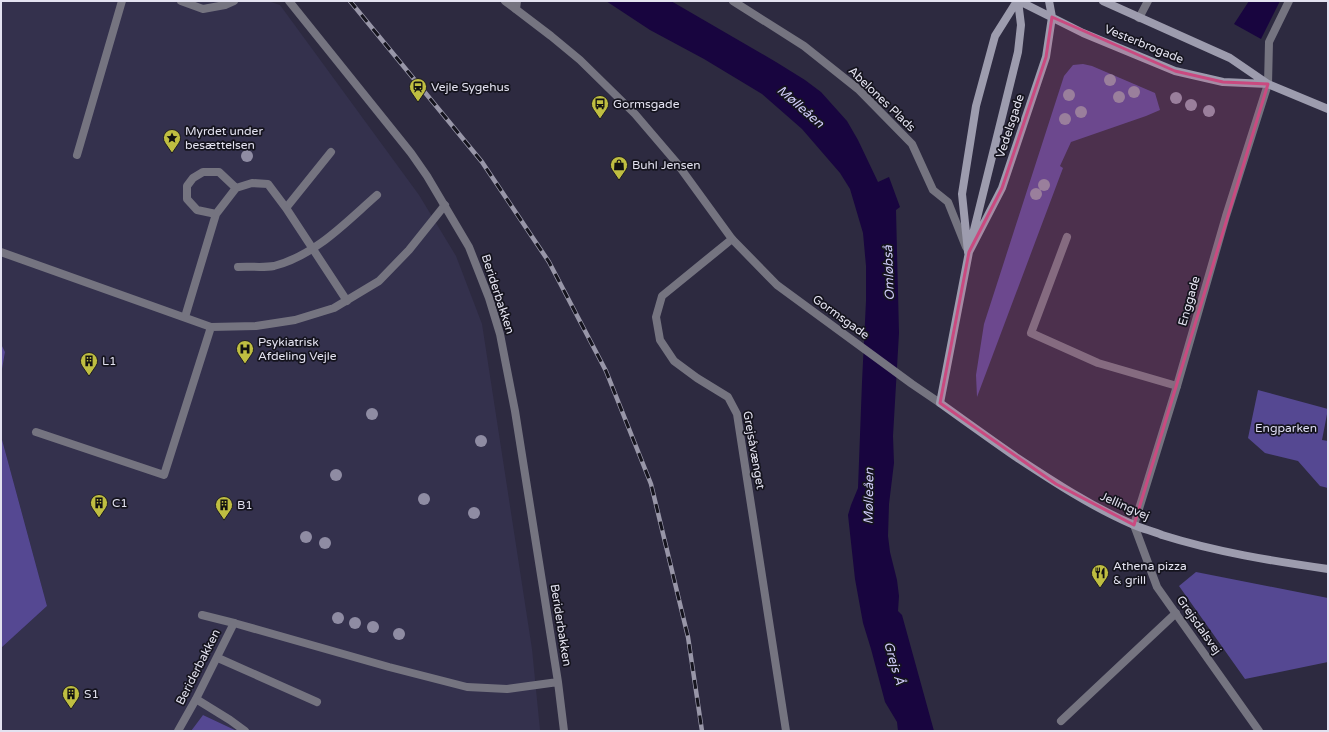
<svg xmlns="http://www.w3.org/2000/svg" width="1329" height="732" viewBox="0 0 1329 732" font-family="'Varela Round',sans-serif">
<style>
.built{fill:#34314d}
.green{fill:#554892}
.water{fill:#18053f}
.lines{fill:none;stroke-linecap:round;stroke-linejoin:round}
.service{stroke:#757480;stroke-width:8}
.minor{stroke:#757480;stroke-width:8}
.tertiary{stroke:#757480;stroke-width:8}
.secondary{stroke:#9d9cae;stroke-width:8}
.rail-casing{stroke:#9896a8;stroke-width:4.5}
.rail{stroke:#15141e;stroke-width:3;stroke-dasharray:9;stroke-linecap:butt}
.tree{fill:#8f8ca3}
.marked{fill:#ca4a80;fill-opacity:0.2;stroke:#ca4a80;stroke-width:3;stroke-linejoin:round}
.labels{text-anchor:middle;stroke-width:3.5;stroke-linejoin:round;paint-order:stroke}
.street-label{font-size:12px;fill:#e3e2f0;stroke:#15141e}
.poi-label{font-size:12px;fill:#e3e2f0;stroke:#15141e;text-anchor:start}
.park-label{font-size:12px;fill:#dfddf4;stroke:#15141e}
.water-label{font-size:13px;font-style:italic;fill:#d0ccf9;stroke:#15141e}
</style>
<rect width="100%" height="100%" fill="#2d2a40"/>
<path class="built" d="M1 1H268L280 5 419 195 456 256 482 324 532 649 540 730 543 731H237L203 715 191 731H1V648L47 606 1 436V375L5 352 1 344Z"/>
<path class="green" d="M1083 64 1092 66 1155 93 1160 110 1146 116 1071 142 1060 166 1063 168 977 397 976 375 984 324 1064 76 1073 65Z
M1 344 5 352 1 375Z
M1258 390 1328 409 1322 440 1328 441V488L1320 486 1298 461 1265 453 1248 438Z
M1 436 47 606 1 648Z
M1196 572 1328 598V662L1245 679 1179 586Z
M203 715 237 731H191Z"/>
<path class="water" d="M606 1H671L776 62 805 80 821 92 847 121 858 140 878 182 889 177 900 207 896 210 899 333 893 436 894 463 889 504 888 536 890 552 897 580 899 596 898 611 902 615 934 731H898L897 722 885 702 871 649 863 623 855 579 848 515 851 505 858 488 862 382 866 301V266L863 233 850 189 840 173 802 129 762 94 704 59 650 30Z
M1249 1H1280L1261 39 1234 24Z"/>
<g class="lines">
<path class="service" d="M733 1 804 46 858 89 912 144 933 190 948 202 966 247
M516 9 517 1
M1139 18 1148 1
M1268 84 1269 42 1289 1
M77 155 122 1
M286 208 331 152
M216 214 197 210 187 199V186L193 178 203 172H219L236 188
M1067 237 1031 333 1098 363 1177 386
M1 252 211 327 256 326 295 320 334 308 379 281 409 250 445 205
M238 267C249 266 263 268 274 266 316 255 346 222 377 195
M185 317 216 214 236 188 252 183 268 184 286 208 347 301
M36 432 164 475 211 327
M202 615 234 623
M218 658 317 702
M1061 721 1176 613"/>
<path class="minor" d="M181 1 203 9 225 5 234 1
M732 239 662 296 656 317 660 340 674 361 697 378 728 397 737 414 786 731
M1134 525 1177 386 1226 216 1268 84
M558 682 564 731
M196 699 230 720 245 731
M178 731 196 699 234 623 389 667 467 687 507 689 558 682 515 411 500 334 489 298 469 247 427 176 411 153 289 1"/>
<path class="tertiary" d="M505 1 551 36 580 60 635 114 676 162 732 239 777 285 912 384 940 403
M1134 525 1157 587 1259 731"/>
<path class="secondary" d="M1019 1 1083 33 1175 71 1223 82 1268 84
M1049 1 1052 17 1046 57 1002 188 969 252 940 403C965 421 990 439 1016 457 1054 482 1092 507 1134 525 1143 529 1153 531 1162 535 1216 552 1272 561 1328 569
M1103 1 1230 58 1268 84 1328 109
M972 238 1018 52 1021 25 1018 1
M968 252 962 194 976 106 995 36 1017 1"/>
<defs>
<path id="rail" d="M350 1 482 162 549 262 606 371 651 484 688 637 702 731"/>
</defs>
<use href="#rail" class="rail-casing"/>
<use href="#rail" class="rail"/>
</g>
<g class="tree">
<circle cx="1110" cy="80" r="6"/>
<circle cx="1134" cy="92" r="6"/>
<circle cx="1069" cy="95" r="6"/>
<circle cx="1119" cy="97" r="6"/>
<circle cx="1176" cy="98" r="6"/>
<circle cx="1191" cy="105" r="6"/>
<circle cx="1209" cy="111" r="6"/>
<circle cx="1081" cy="112" r="6"/>
<circle cx="1065" cy="119" r="6"/>
<circle cx="247" cy="156" r="6"/>
<circle cx="1044" cy="185" r="6"/>
<circle cx="1036" cy="194" r="6"/>
<circle cx="372" cy="414" r="6"/>
<circle cx="481" cy="441" r="6"/>
<circle cx="336" cy="475" r="6"/>
<circle cx="424" cy="499" r="6"/>
<circle cx="474" cy="513" r="6"/>
<circle cx="306" cy="537" r="6"/>
<circle cx="325" cy="543" r="6"/>
<circle cx="338" cy="618" r="6"/>
<circle cx="355" cy="623" r="6"/>
<circle cx="373" cy="627" r="6"/>
<circle cx="399" cy="634" r="6"/>
</g>
<path class="marked" d="M1052 17 1175 71 1223 82 1268 84 1134 525 1056 484 940 403 969 252 1002 188 1046 57Z"/>
<defs>
<symbol id="station-pin" viewBox="-11 -11 22 30"><path d="M0 17L-7.5 6A9.5 9.5 0 1 1 7.5 6Z" fill="#bfbe41" stroke="#15141e"/><path d="M-3-6H3Q5-6 5-4V2Q5 4 3 4L4.5 6H3L1.5 4h-3L-3 6H-4.5L-3 4Q-5 4-5 2V-4Q-5-6-3-6ZM-3.5-4v3h7v-3ZM-3.5 1v1.5H-2V1ZM2 1v1.5H3.5V1Z" fill="#111"/></symbol>
<symbol id="bus-pin" viewBox="-11 -11 22 30"><path d="M0 17L-7.5 6A9.5 9.5 0 1 1 7.5 6Z" fill="#bfbe41" stroke="#15141e"/><path d="M-5-6H5V4H4V6H2V4H-2V6H-4V4H-5ZM-3.5-4V0h7V-4ZM-3.5 1.2v1.5H-2V1.2ZM2 1.2v1.5H3.5V1.2Z" fill="#111"/></symbol>
<symbol id="sight-pin" viewBox="-11 -11 22 30"><path d="M0 17L-7.5 6A9.5 9.5 0 1 1 7.5 6Z" fill="#bfbe41" stroke="#15141e"/><path d="M0-6L1.8-2.2L6-1.7L2.9 1.2L3.7 5.4L0 3.3L-3.7 5.4L-2.9 1.2L-6-1.7L-1.8-2.2Z" fill="#111"/></symbol>
<symbol id="shop-pin" viewBox="-11 -11 22 30"><path d="M0 17L-7.5 6A9.5 9.5 0 1 1 7.5 6Z" fill="#bfbe41" stroke="#15141e"/><path d="M-5-2.5h2.3a2.7 3.5 0 0 1 5.4 0H5L5.5 6h-11ZM-1.5-2.5h3a1.5 2.3 0 0 0-3 0Z" fill="#111"/></symbol>
<symbol id="hospital-pin" viewBox="-11 -11 22 30"><path d="M0 17L-7.5 6A9.5 9.5 0 1 1 7.5 6Z" fill="#bfbe41" stroke="#15141e"/><path d="M-5-5h3v3.5h4V-5h3V5h-3V1.5h-4V5h-3Z" fill="#111"/></symbol>
<symbol id="building-pin" viewBox="-11 -11 22 30"><path d="M0 17L-7.5 6A9.5 9.5 0 1 1 7.5 6Z" fill="#bfbe41" stroke="#15141e"/><path d="M-4-6H4V6H1V3H-1V6H-4ZM-2.5-4.3h1.7v1.8h-1.7ZM.8-4.3h1.7v1.8H.8ZM-2.5-1h1.7V.8h-1.7ZM.8-1h1.7V.8H.8Z" fill="#111"/></symbol>
<symbol id="restaurant-pin" viewBox="-11 -11 22 30"><path d="M0 17L-7.5 6A9.5 9.5 0 1 1 7.5 6Z" fill="#bfbe41" stroke="#15141e"/><path d="M-5-6h1v4h1v-4h1v4h1v-4h1v5L-1.5 .5V6h-2V.5L-5-1ZM5-6V6H3V1.5H1.5Q1.5-4 5-6Z" fill="#111"/></symbol>
</defs>
<g fill-rule="evenodd">
<use href="#station-pin" x="408" y="77" width="20" height="27"/>
<use href="#bus-pin" x="590" y="94" width="20" height="27"/>
<use href="#sight-pin" x="162" y="128" width="20" height="27"/>
<use href="#shop-pin" x="609" y="155" width="20" height="27"/>
<use href="#hospital-pin" x="235" y="339" width="20" height="27"/>
<use href="#building-pin" x="79" y="351" width="20" height="27"/>
<use href="#building-pin" x="89" y="493" width="20" height="27"/>
<use href="#building-pin" x="214" y="495" width="20" height="27"/>
<use href="#restaurant-pin" x="1090" y="563" width="20" height="27"/>
<use href="#building-pin" x="61" y="684" width="20" height="27"/>
</g>
<g class="labels">
<g class="street-label">
<text transform="translate(1144 44) rotate(22)" y="4">Vesterbrogade</text>
<text transform="translate(882 99) rotate(44)" y="4">Abelones Plads</text>
<text transform="translate(1010 126) rotate(-72)" y="4">Vedelsgade</text>
<text transform="translate(498 294) rotate(72)" y="4">Beriderbakken</text>
<text transform="translate(1189 301) rotate(-74)" y="4">Enggade</text>
<text transform="translate(841 317) rotate(36)" y="4">Gormsgade</text>
<text transform="translate(754 450) rotate(80)" y="4">Grejsåvænget</text>
<text transform="translate(1125 506) rotate(24)" y="4">Jellingvej</text>
<text transform="translate(561 625) rotate(81)" y="4">Beriderbakken</text>
<text transform="translate(1199 625) rotate(55)" y="4">Grejsdalsvej</text>
<text transform="translate(198 667) rotate(-63)" y="4">Beriderbakken</text>
</g>
<g class="poi-label">
<text x="431" y="91">Vejle Sygehus</text>
<text x="613" y="108">Gormsgade</text>
<text x="185" y="135">Myrdet under<tspan x="185" dy="14">besættelsen</tspan></text>
<text x="632" y="169">Buhl Jensen</text>
<text x="258" y="346">Psykiatrisk<tspan x="258" dy="14">Afdeling Vejle</tspan></text>
<text x="102" y="365">L1</text>
<text x="112" y="507">C1</text>
<text x="237" y="509">B1</text>
<text x="1113" y="570">Athena pizza<tspan x="1113" dy="14">&amp; grill</tspan></text>
<text x="84" y="698">S1</text>
</g>
<g class="park-label">
<text x="1286" y="432">Engparken</text>
</g>
<g class="water-label">
<text transform="translate(801 106) rotate(41)" y="5">Mølleåen</text>
<text transform="translate(888 273) rotate(-92)" y="5">Omløbså</text>
<text transform="translate(868 496) rotate(-89)" y="5">Mølleåen</text>
<text transform="translate(895 663) rotate(74)" y="5">Grejs Å</text>
</g>
</g>
<rect width="1329" height="732" fill="none" stroke="#e3e2f0" stroke-width="4"/>
</svg>
